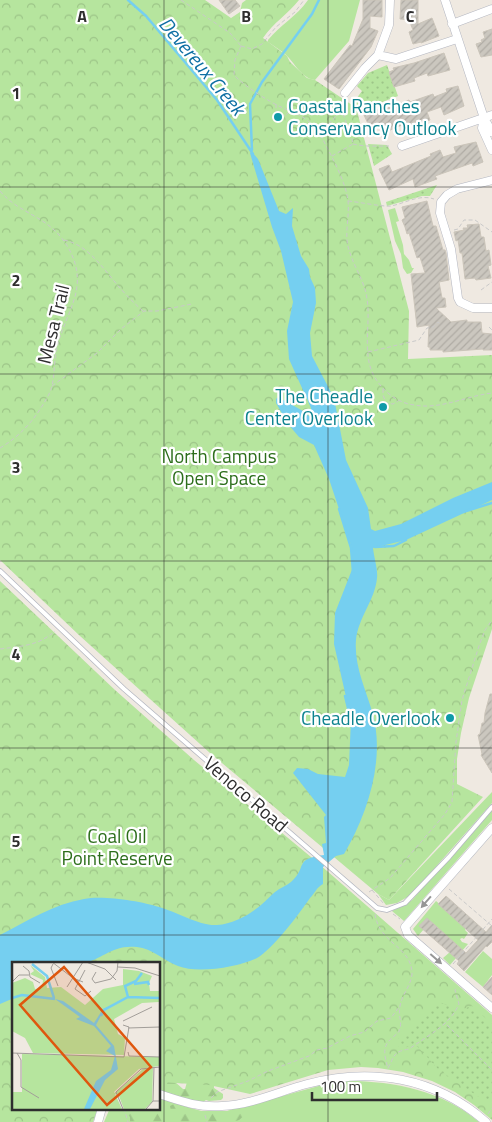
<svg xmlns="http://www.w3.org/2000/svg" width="492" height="1122" viewBox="0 0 492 1122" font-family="'Titillium Web',sans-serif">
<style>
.grass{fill:#b6e59e}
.forest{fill:url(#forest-firs)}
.park{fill:url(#park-crowns)}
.garden{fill:url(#garden-dots)}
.water{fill:#75cff0}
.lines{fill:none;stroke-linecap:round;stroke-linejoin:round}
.stream{stroke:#75cff0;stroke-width:2.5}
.building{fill:url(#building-hatch);stroke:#cbc5ba}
.service-casing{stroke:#b4b7c1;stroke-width:5.5}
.minor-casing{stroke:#b4b7c1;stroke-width:9}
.path{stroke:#c9c9c9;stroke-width:1;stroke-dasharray:4 2.5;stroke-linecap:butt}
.service{stroke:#fff;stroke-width:4}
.minor{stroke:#fff;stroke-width:8}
.oneway{fill:#969696}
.grid{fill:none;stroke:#2e2e2e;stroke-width:1;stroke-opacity:0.55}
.culture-dot{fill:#0f9aa8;stroke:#fff;stroke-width:2}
.labels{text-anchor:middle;stroke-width:4.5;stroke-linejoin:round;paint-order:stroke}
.culture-label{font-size:19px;fill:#0d838f;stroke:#fff;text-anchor:end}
.street-label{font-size:19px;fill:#2e2e2e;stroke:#fff}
.park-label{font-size:19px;fill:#2c6e1b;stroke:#fff}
.water-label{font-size:20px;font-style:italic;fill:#0d6fa3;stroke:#fff}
.inset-river{fill:none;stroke:#75cff0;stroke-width:2.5}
.inset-road{fill:none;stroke:#a29e99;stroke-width:1}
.view{fill:#df570e;fill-opacity:0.15;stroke:#df570e;stroke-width:2.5}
.inset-edge{fill:none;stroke:#2e2e2e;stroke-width:2.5}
.grid-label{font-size:16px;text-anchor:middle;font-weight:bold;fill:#2e2e2e;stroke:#fff;stroke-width:4.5;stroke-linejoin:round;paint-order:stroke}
</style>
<defs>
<pattern id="forest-firs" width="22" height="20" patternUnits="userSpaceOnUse" patternTransform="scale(1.25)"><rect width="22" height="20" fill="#b6e59e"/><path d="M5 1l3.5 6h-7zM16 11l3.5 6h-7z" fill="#9dc588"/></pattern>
<pattern id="park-crowns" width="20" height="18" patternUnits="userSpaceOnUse" patternTransform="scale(1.25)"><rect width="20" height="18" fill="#b6e59e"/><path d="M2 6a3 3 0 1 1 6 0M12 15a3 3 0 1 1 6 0" fill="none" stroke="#9dc588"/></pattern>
<pattern id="garden-dots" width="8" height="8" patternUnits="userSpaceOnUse" patternTransform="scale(1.25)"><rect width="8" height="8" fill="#b6e59e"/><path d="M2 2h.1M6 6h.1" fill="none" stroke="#9dc588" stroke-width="1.8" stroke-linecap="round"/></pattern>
<pattern id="building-hatch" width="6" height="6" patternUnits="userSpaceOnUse" patternTransform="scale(1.25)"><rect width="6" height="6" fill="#cbc7bf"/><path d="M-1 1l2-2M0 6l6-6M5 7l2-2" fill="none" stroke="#afaba4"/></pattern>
</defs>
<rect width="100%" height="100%" fill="#efe9e1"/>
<path class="grass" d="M308 0H360L349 41 315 80C301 78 295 63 285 54 280 50 274 46 268 42V40C280 25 297 16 308 0Z
M395 208 399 221 396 222 403 245 404 254 409 260 412 268H414L411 273 407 274 403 268 401 254 395 241 388 210Z
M492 792V803L411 895 397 903 386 905 378 894 389 900Z
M492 810V820L404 921 392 911 412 900Z
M436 901 467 927 465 930 468 933 464 939 462 938 460 939 462 942 468 944 450 965 443 958 450 952 424 929 418 936 413 929Z
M483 951 492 959V975L483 987 465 972Z
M348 1081C395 1081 443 1091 479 1122H104L110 1108H159V1098L200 1111H227L326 1084Z"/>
<path class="forest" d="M159 1080 174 1081 183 1089H185L187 1082 214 1084V1088L223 1094V1098L221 1100 209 1101 206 1100 203 1102C189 1103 174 1107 162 1098L159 1099Z
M174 1104C190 1108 207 1114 223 1112 229 1111 236 1108 242 1107L245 1111V1115L239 1120 233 1122H130V1117L125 1111 121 1113 118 1111 119 1108H159L163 1110 164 1114 172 1116 170 1106Z"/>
<path class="park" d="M0 0H205L231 18 240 12 242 3 246 0H299C288 14 273 23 263 38L287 56 290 62 307 78 315 80 352 105 357 111 409 311 408 359 492 355V629L469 698 461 733 457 759V784L483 797 389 900 378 894 210 753 80 636 0 560Z
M0 581 115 690 194 760 311 857 492 1015V1120L474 1105 455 1092 432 1081 403 1072 378 1068 361 1067 328 1070 250 1094 209 1085 159 1082V963H14V1108H98L93 1122H0Z"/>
<path class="garden" d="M387 65 398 96 359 111 353 103 362 91 357 86 368 73Z
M368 144 387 145 392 154 374 166Z
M437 185 430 196H422L387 206 386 202Z
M439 1002 449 1006 456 1014 460 1010 472 1006 492 1024V1099L489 1104 439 1070 418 1047 413 1045 401 1049 394 1042 427 1016Z"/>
<path class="water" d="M252 152 258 159 279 211 286 214 293 208 292 226 301 256 309 269 310 277 315 288 316 303 310 333 312 356 334 398 346 460 368 508 371 529 375 531 401 524 453 498 492 482V500L406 540 373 548C374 558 378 569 377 578 375 600 358 618 356 640 354 665 365 688 372 711 386 758 368 813 344 854L336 856 323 867V884C316 888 315 893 310 898 299 914 272 950 257 958 238 967 198 974 178 966 164 961 152 948 137 947 112 944 102 960 83 963 77 964 70 963 64 963 47 963 30 963 14 963V998L0 1004V935C27 921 54 904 84 899 102 895 141 901 159 907 177 912 199 926 217 925 233 924 249 915 261 905 266 901 270 896 275 892 280 888 286 886 291 882 308 867 293 859 324 855L322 844 326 843 324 817 326 815 293 773 297 768 308 769 318 774 345 777 349 765 351 719 334 644 335 613 353 567 351 545 329 479 314 445 299 437 288 424 276 403V399L278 397 303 411 309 416 311 415V408L289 359 287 331 293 302 281 251 272 227 250 153Z"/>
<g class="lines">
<path class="stream" d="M128 0 146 16 217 100 253 154
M252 150 250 104 262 82 312 14 319 0
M339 509 351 548 353 572
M463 512 492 503
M375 547 394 546 406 540
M345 696 349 712"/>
</g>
<path class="building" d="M219 0H235L240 6 229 14Z
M363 0H382V17L370 16V28L378 31 371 47 339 89 324 79 350 45 352 46 363 19Z
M401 0H418V24L432 18 439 36 421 43V42L413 44 409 32 413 30 409 20 400 19Z
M492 29V55L481 57 476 44 482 42 481 40 485 38 483 32Z
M444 53 450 70 428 76 427 73 414 78 415 81 394 87 389 72 394 70 393 68 414 63Z
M458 86 464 106 444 115 441 107 427 112 430 120 420 123V121L403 127 402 125 383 133 379 124 370 128 364 115 384 107 385 109 409 100 410 102 433 94 434 97 447 92 446 89Z
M476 142 483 162 473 166 472 163 435 176 437 179 415 187 413 179 389 190 379 169 389 165 392 172 431 156 430 154 440 150 443 157 456 153 454 147Z
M427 201 433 226H436L443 250H445L446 253 449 280 439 282 442 298H445L446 307 436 308 451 322 467 320V322H481L482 333 492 334V350H483V349L443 352V350H430V347H428L429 325 417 327 411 274 425 273 420 257 417 258 409 233 407 234 405 227 402 220 405 218 402 207Z
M479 224 481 237H484L486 251 489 250 491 265 488 266 491 278 476 280 475 278 465 279 462 253H460L458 240 456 241 454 232 464 230 463 228H468L467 225Z
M490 694H492V773L481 755 482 754 478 735 480 734 482 723H484L485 713Z
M446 896 486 932 492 925V942L487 947 486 946 464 971 457 964 459 961 419 926 427 918 466 953 478 940 438 904Z
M492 977V995L483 987Z"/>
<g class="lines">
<defs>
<path id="service" d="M0 571 124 689 377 908 387 910 405 903 449 857 492 807"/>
<path id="minor" d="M445 0 484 118
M452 24 492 9
M378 55 396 59 457 39
M345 93 365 68 378 55 389 25 390 0
M492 132 484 118 482 128 492 150
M402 146 492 115
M492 180 457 189 447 195 441 202 440 213 451 249 458 298 460 302 473 308H492
M492 828 405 927 408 935 492 1008
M159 1094C180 1101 199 1108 222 1106 251 1105 280 1091 307 1084 371 1067 435 1077 486 1122
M98 1122 102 1108"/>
</defs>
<use href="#service" class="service-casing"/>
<use href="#minor" class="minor-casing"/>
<path class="path" d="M181 0 230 33 241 46
M241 46 235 60 234 75C242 84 269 102 281 107 301 116 309 117 322 138 331 155 346 182 348 201 350 218 343 236 350 253 355 269 365 282 367 299 371 323 362 351 373 374 381 390 397 403 414 405 440 410 466 396 492 393
M241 46 252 49 262 44 276 27 295 12 304 0
M276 104V111L285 116 290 111
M318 132 333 120 341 108
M353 144C364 147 378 146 389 146
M332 156 353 144C351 129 340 115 342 100
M0 191C21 216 50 215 69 249 90 288 66 311 57 347 53 363 56 382 48 396 36 418 22 435 0 448
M348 201C359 202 383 207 391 206 406 203 419 194 434 199
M454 230 458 229 464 220H475L492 232
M64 240C89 245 104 270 120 288 128 297 135 304 143 311
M481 290 492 282
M489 327 492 330
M368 352 419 340 427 328 433 327 438 322 441 325
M52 386 97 353 121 329 144 311H157L192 304
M383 389V395L386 403 393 404 398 401
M0 649C22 646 38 646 55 631
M449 889 492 926
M372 890 384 904
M369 892 390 878 445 814 452 802 456 742 462 700 479 646 485 630 492 620
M375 914C379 944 412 946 412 974 411 986 402 994 400 1006 398 1014 402 1022 400 1029 399 1033 395 1035 392 1038 381 1047 385 1056 388 1069
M393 914 400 919
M453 964 492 919
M447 1025 492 1070
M388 1068C395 1056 392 1052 409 1049 427 1036 450 1025 459 1004L455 990 457 987
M211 1098 217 1092 248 1081 268 1071 309 1056 317 1050 327 1048 350 1036 364 1032 377 1021 391 1018 399 1007
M124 1108 128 1122
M488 1114 492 1108
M205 1115 207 1122"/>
<use href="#service" class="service"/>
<use href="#minor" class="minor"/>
</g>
<defs><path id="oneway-solid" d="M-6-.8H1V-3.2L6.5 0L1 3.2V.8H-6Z" transform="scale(1.25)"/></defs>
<g class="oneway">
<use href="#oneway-solid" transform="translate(426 902) rotate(131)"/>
<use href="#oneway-solid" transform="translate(436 959) rotate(41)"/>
</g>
<path class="grid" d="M164 0V1122M328 0V1122M0 187H492M0 374H492M0 561H492M0 748H492M0 935H492"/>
<g class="culture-dot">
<circle cx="278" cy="117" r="5"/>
<circle cx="383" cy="407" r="5"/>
<circle cx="450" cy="718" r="5"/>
</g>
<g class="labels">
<g class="culture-label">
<text x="288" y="113" text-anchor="start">Coastal Ranches<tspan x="288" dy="22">Conservancy Outlook</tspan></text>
<text x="373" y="403">The Cheadle<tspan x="373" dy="22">Center Overlook</tspan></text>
<text x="440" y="725">Cheadle Overlook</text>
</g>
<g class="street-label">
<text transform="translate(53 324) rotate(-76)" y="7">Mesa Trail</text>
<text transform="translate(246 794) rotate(41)" y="7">Venoco Road</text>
</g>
<g class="park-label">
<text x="219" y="463">North Campus<tspan x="219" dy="22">Open Space</tspan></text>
<text x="117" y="843">Coal Oil<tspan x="117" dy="22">Point Reserve</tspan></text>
</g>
<g class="water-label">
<text transform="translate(202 66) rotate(50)" y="7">Devereux Creek</text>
</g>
</g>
<g transform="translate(12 962)">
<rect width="148" height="148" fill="#efe9e1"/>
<path d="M141 106 140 140 133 147H112L105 129 131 107Z" fill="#b6e59e"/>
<path d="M113 123 112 127 117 123 110 133 117 131 118 137 112 147 108 133 101 132Z" fill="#b6e59e"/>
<path d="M18 3 33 15 35 26 49 25 73 43 91 27 111 23V7L127 9 140 14 137 21 138 29H147V40L130 41 102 57 106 72 113 76 112 93 21 91 13 76 0 69V21L13 16 21 20 23 27 30 26 31 18 18 12 22 9ZM10 92 147 95V104L127 107 102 130 110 147H0V130H10Z" fill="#b6e59e"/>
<path d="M43 37 51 39 82 61 91 47 113 37 92 48 84 63 102 84 106 107 93 118 78 147H72L84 119 99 108 103 94 94 89 99 84 82 64 64 57 68 55Z" fill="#75cff0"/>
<path class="inset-river" d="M20 2 35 14 42 36M122 22 136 20 137 23M116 35 113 24 124 19 130 11M0 36 10 33 43 37M89 54 92 48 116 35 148 36"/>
<path class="inset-road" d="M40 0 61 16M74 0 93 7 104 18M41 2 39 6 46 24M11 4 17 9 18 15 28 21M106 5 123 6 148 14M73 8 63 27 73 34 79 29M84 10 80 17 83 21 99 17 105 9 106 0M67 19 61 16 71 20M0 20 7 13H17M55 25 71 0M111 59 140 45M116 66 148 65M116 90 117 94 148 95M0 91 112 95 117 65 111 63M5 91 9 98V125L27 136M141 139 142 105M111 147 104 130 129 107 148 105M134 147 141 139H148"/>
<path class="view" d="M52 5 139 105 95 143 8 43Z"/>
<rect width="148" height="148" class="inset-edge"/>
</g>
<g class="grid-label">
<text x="82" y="22">A</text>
<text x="246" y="22">B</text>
<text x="410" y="22">C</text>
<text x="16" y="99">1</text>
<text x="16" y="286">2</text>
<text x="16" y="473">3</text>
<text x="16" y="660">4</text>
<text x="16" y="847">5</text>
</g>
<path d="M312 1092v8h125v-8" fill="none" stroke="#2e2e2e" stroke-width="2.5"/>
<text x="320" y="1092" font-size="15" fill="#2e2e2e" stroke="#ffffff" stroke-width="4" paint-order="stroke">100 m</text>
</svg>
